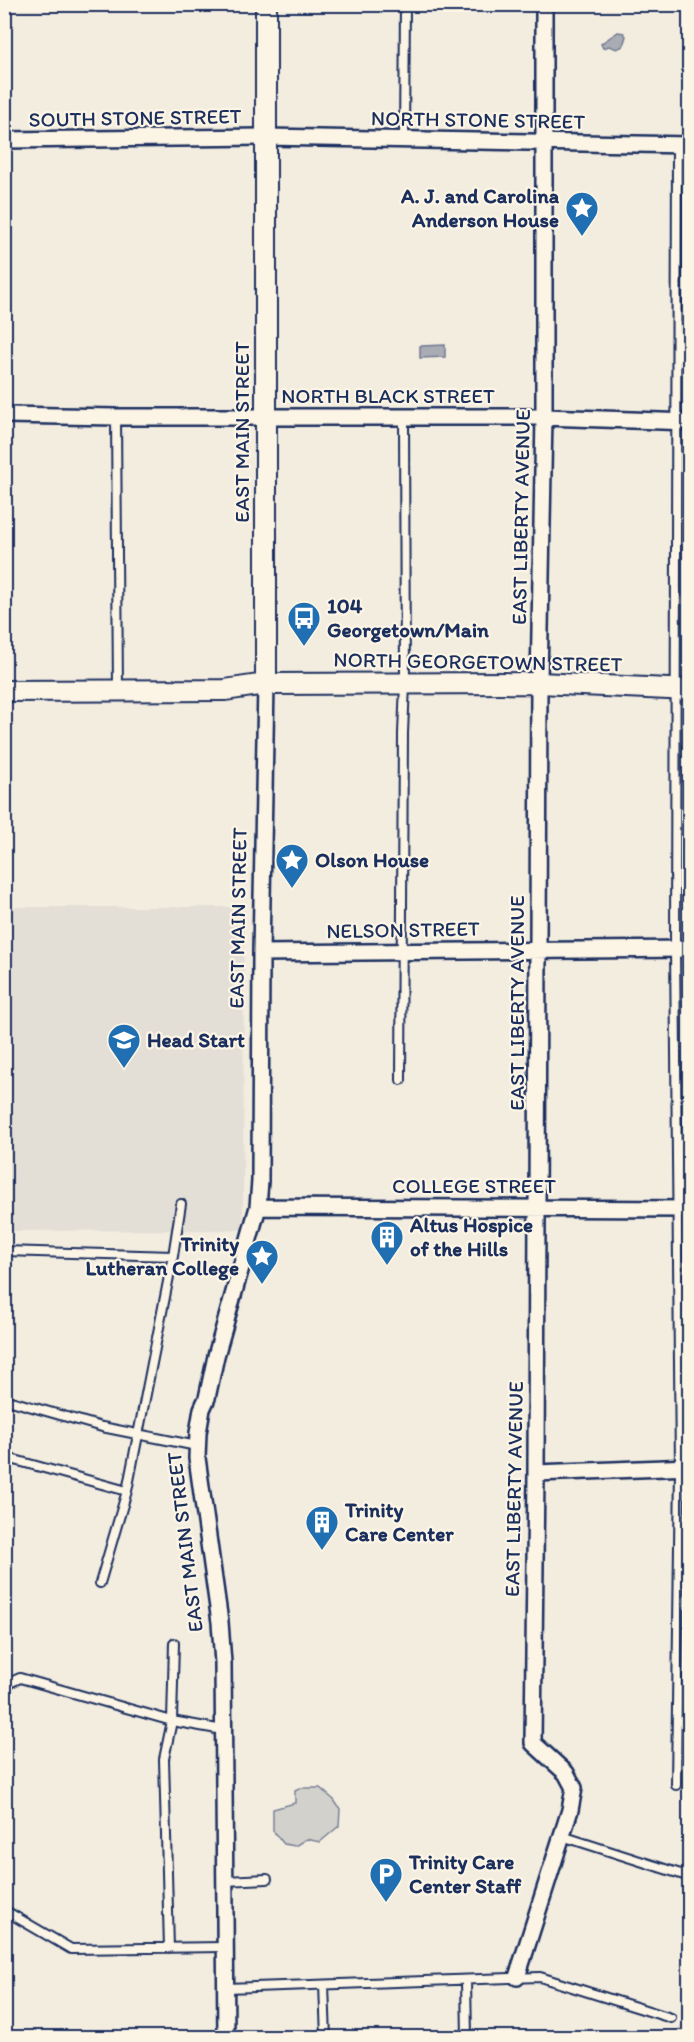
<svg xmlns="http://www.w3.org/2000/svg" width="694" height="2042" viewBox="0 0 694 2042" font-family="Itim,sans-serif">
<style>
.built{fill:#e3dfd6}
.green{fill:#d3d1cc;stroke:#778095;stroke-width:1.5}
.water{fill:#a9acb3;stroke:#707a91;stroke-width:1.5}
.lines{fill:none;stroke-linecap:round;stroke-linejoin:round}
.service-casing{stroke:#1b2f5e;stroke-width:12}
.minor-casing{stroke:#1b2f5e;stroke-width:20}
.tertiary-casing{stroke:#1b2f5e;stroke-width:24}
.service{stroke:#fcf5e5;stroke-width:8}
.minor{stroke:#fcf5e5;stroke-width:15}
.tertiary{stroke:#fcf5e5;stroke-width:20}
.labels{text-anchor:middle;stroke-width:4.5;stroke-linejoin:round;paint-order:stroke}
.street-label{font-size:21px;fill:#1b2f5e;stroke:#fcf5e5}
.poi-label{font-size:21px;font-weight:bold;fill:#1b2f5e;stroke:#fcf5e5;text-anchor:start}
</style>
<rect width="100%" height="100%" fill="#f3ede0"/>
<filter id="ink" filterUnits="userSpaceOnUse"><feTurbulence type="fractalNoise" baseFrequency=".0167" numOctaves="2"/><feDisplacementMap in="SourceGraphic" scale="12" xChannelSelector="R" yChannelSelector="G"/><feConvolveMatrix kernelMatrix="1 2 1 2 8 2 1 2 1" color-interpolation-filters="sRGB"/></filter>
<g filter="url(#ink)">
<path class="built" d="M4 907H244L243 1230 5 1231Z
M689 2017V2037H668Z"/>
<path class="green" d="M301 1788H320L334 1800 340 1809 339 1826 320 1842 306 1839 295 1846 284 1844 273 1831V1809L295 1803V1791Z"/>
<path class="water" d="M618 32 624 33 626 36 623 46 617 49 609 46 603 48 601 44 603 42Z
M445 345V357L420 358V346Z"/>
<g class="lines">
<defs>
<path id="service" d="M404 140 405 4
M116 417 118 689
M401 1080 403 733 405 684 404 417
M4 1251 173 1256
M4 1399 102 1427 197 1446
M4 1457 127 1491
M100 1583 127 1491 173 1256 181 1204
M4 1693 9 1683 20 1678 172 1721 223 1730
M676 1785 680 1467 675 949 677 145
M562 1836 690 1877
M224 1881 267 1879
M4 1910 71 1949 225 1947
M169 1948 164 1759 172 1721 174 1643
M466 1980 467 2038
M324 1985 326 2038
M225 1988 540 1977 671 2018"/>
<path id="minor" d="M4 140 266 137 690 145
M4 415 116 417H544L690 422
M261 953 690 949
M258 1207 690 1209
M536 1473 690 1467
M517 1977 570 1810 574 1788 566 1773 533 1743 536 1473 539 683 544 417V4
M226 2038 223 1663 220 1622 197 1458 198 1433 202 1409 207 1398 216 1356 258 1207 260 1181 261 953 266 684"/>
<path id="tertiary" d="M266 4V684
M4 691 225 690 266 684 539 683 690 690"/>
</defs>
<use href="#service" class="service-casing"/>
<use href="#minor" class="minor-casing"/>
<use href="#tertiary" class="tertiary-casing"/>
<use href="#service" class="service"/>
<use href="#minor" class="minor"/>
<use href="#tertiary" class="tertiary"/>
</g>
</g>
<defs>
<symbol id="sight-pin" viewBox="-11 -11 22 30"><path d="M0 17L-7.5 6A9.5 9.5 0 1 1 7.5 6Z" fill="#1f6fb2" stroke="#fcf5e5"/><path d="M0-6L1.8-2.2L6-1.7L2.9 1.2L3.7 5.4L0 3.3L-3.7 5.4L-2.9 1.2L-6-1.7L-1.8-2.2Z" fill="#fff"/></symbol>
<symbol id="bus-pin" viewBox="-11 -11 22 30"><path d="M0 17L-7.5 6A9.5 9.5 0 1 1 7.5 6Z" fill="#1f6fb2" stroke="#fcf5e5"/><path d="M-5-6H5V4H4V6H2V4H-2V6H-4V4H-5ZM-3.5-4V0h7V-4ZM-3.5 1.2v1.5H-2V1.2ZM2 1.2v1.5H3.5V1.2Z" fill="#fff"/></symbol>
<symbol id="school-pin" viewBox="-11 -11 22 30"><path d="M0 17L-7.5 6A9.5 9.5 0 1 1 7.5 6Z" fill="#1f6fb2" stroke="#fcf5e5"/><path d="M0-5L7-2L0 1L-7-2ZM-4 1L0 2.5L4 1V4Q0 6-4 4Z" fill="#fff"/></symbol>
<symbol id="building-pin" viewBox="-11 -11 22 30"><path d="M0 17L-7.5 6A9.5 9.5 0 1 1 7.5 6Z" fill="#1f6fb2" stroke="#fcf5e5"/><path d="M-4-6H4V6H1V3H-1V6H-4ZM-2.5-4.3h1.7v1.8h-1.7ZM.8-4.3h1.7v1.8H.8ZM-2.5-1h1.7V.8h-1.7ZM.8-1h1.7V.8H.8Z" fill="#fff"/></symbol>
<symbol id="parking-pin" viewBox="-11 -11 22 30"><path d="M0 17L-7.5 6A9.5 9.5 0 1 1 7.5 6Z" fill="#1f6fb2" stroke="#fcf5e5"/><path d="M-3.5-5.5H1a3.5 3.5 0 0 1 0 7H-1V5.5H-3.5ZM-1-3.4V-.6H.8a1.4 1.4 0 0 0 0-2.8Z" fill="#fff"/></symbol>
</defs>
<g fill-rule="evenodd">
<use href="#sight-pin" x="563" y="189" width="38" height="52"/>
<use href="#bus-pin" x="285" y="599" width="38" height="52"/>
<use href="#sight-pin" x="273" y="841" width="38" height="52"/>
<use href="#school-pin" x="105" y="1021" width="38" height="52"/>
<use href="#building-pin" x="368" y="1218" width="38" height="52"/>
<use href="#sight-pin" x="243" y="1237" width="38" height="52"/>
<use href="#building-pin" x="303" y="1503" width="38" height="52"/>
<use href="#parking-pin" x="367" y="1855" width="38" height="52"/>
</g>
<g class="labels">
<g class="street-label">
<text transform="translate(135 118) rotate(-1)" y="7">SOUTH STONE STREET</text>
<text transform="translate(478 120) rotate(1)" y="7">NORTH STONE STREET</text>
<text x="388" y="403">NORTH BLACK STREET</text>
<text transform="translate(242 432) rotate(-90)" y="7">EAST MAIN STREET</text>
<text transform="translate(521 517) rotate(-89)" y="7">EAST LIBERTY AVENUE</text>
<text transform="translate(478 662) rotate(1)" y="7">NORTH GEORGETOWN STREET</text>
<text transform="translate(238 918) rotate(-89)" y="7">EAST MAIN STREET</text>
<text transform="translate(403 930) rotate(-1)" y="7">NELSON STREET</text>
<text transform="translate(517 1003) rotate(-90)" y="7">EAST LIBERTY AVENUE</text>
<text x="474" y="1193">COLLEGE STREET</text>
<text transform="translate(514 1489) rotate(-89)" y="7">EAST LIBERTY AVENUE</text>
<text transform="translate(185 1542) rotate(-97)" y="7">EAST MAIN STREET</text>
</g>
<g class="poi-label">
<text x="559" y="203" text-anchor="end">A. J. and Carolina<tspan x="559" dy="24">Anderson House</tspan></text>
<text x="327" y="613">104<tspan x="327" dy="24">Georgetown/Main</tspan></text>
<text x="315" y="867">Olson House</text>
<text x="147" y="1047">Head Start</text>
<text x="410" y="1232">Altus Hospice<tspan x="410" dy="24">of the Hills</tspan></text>
<text x="239" y="1251" text-anchor="end">Trinity<tspan x="239" dy="24">Lutheran College</tspan></text>
<text x="345" y="1517">Trinity<tspan x="345" dy="24">Care Center</tspan></text>
<text x="409" y="1869">Trinity Care<tspan x="409" dy="24">Center Staff</tspan></text>
</g>
</g>
<rect width="694" height="2042" fill="none" stroke="#fcf5e5" stroke-width="24"/>
<rect x="12" y="12" width="670" height="2018" fill="none" stroke="#1b2f5e" stroke-width="2" filter="url(#ink)"/>
</svg>
